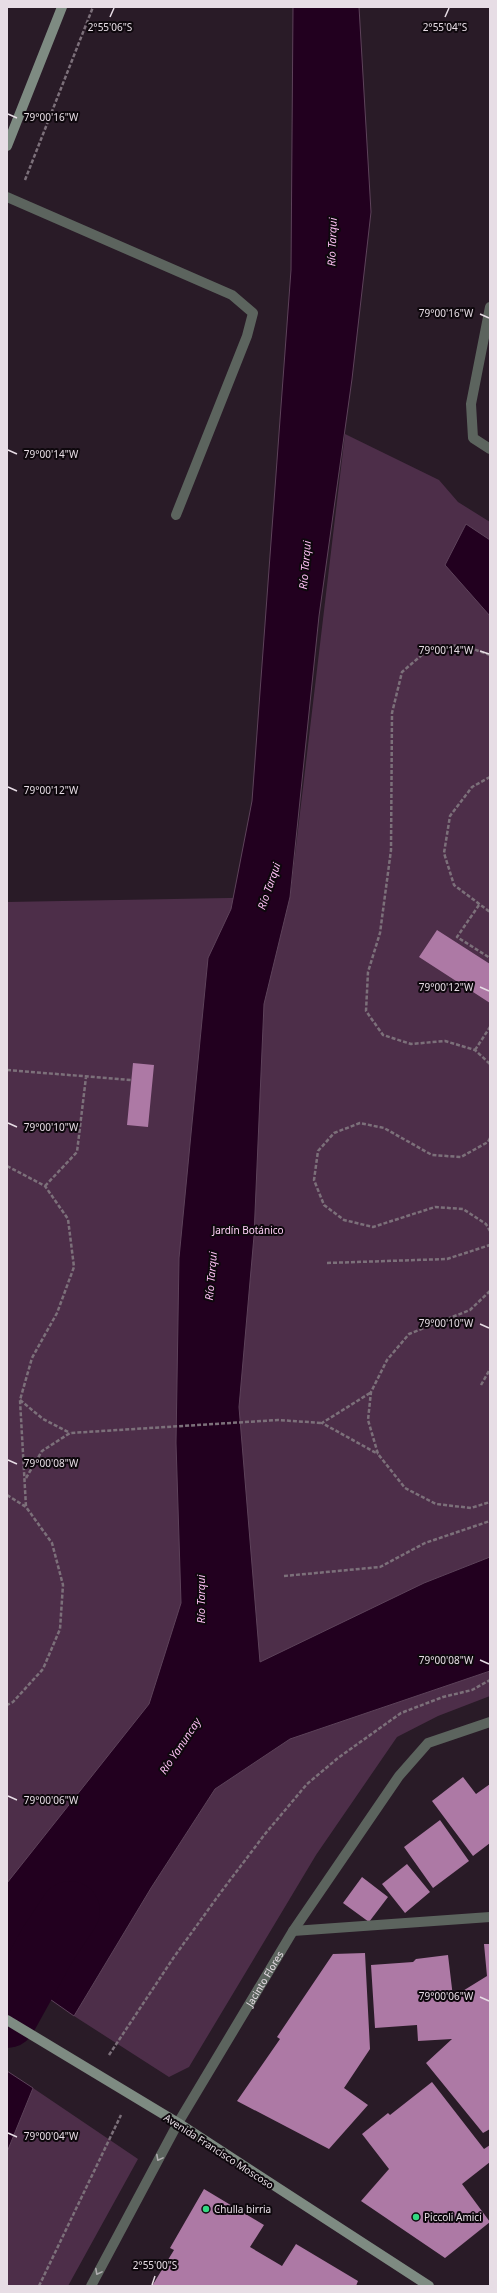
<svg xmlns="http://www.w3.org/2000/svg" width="497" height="2293" viewBox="0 0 497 2293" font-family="'Noto Sans',sans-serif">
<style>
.green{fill:#4d2e49}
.water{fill:#22001f;stroke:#5d425a}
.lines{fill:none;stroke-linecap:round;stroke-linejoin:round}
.river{stroke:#22001f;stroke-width:60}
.building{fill:#ad79a5}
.path{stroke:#7c707a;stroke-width:2.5;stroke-dasharray:4 2;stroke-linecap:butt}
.street{stroke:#5c645e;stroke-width:10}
.secondary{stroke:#7e8b82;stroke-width:10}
.oneway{stroke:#afadaf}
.ticks{fill:none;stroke:#e7dde5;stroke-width:1.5}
.poi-dot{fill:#33d882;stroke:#0e080d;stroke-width:1.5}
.labels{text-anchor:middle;stroke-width:4;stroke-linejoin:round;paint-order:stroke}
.park-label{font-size:10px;fill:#ffd1f7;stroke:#0e080d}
.street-label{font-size:10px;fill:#e7dde5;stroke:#0e080d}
.poi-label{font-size:10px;fill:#e7dde5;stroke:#0e080d;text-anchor:start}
.water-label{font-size:11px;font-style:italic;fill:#fabef1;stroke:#0e080d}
.ticks-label{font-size:10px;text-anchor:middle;fill:#e7dde5;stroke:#0e080d;stroke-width:4;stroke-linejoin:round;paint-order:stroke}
</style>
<rect width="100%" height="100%" fill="#291b27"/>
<path class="green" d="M345 434 439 480 458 502 490 522V1557L424 1583 7 1883V902L290 897Z
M490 1671V1696L438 1716 397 1737 316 1855 189 2067 169 2077 74 2016 151 1888 215 1789 290 1739Z
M33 2088 138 2159 68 2286H7V2152Z"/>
<path class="water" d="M293 7H359L371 212 352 379 319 616 290 897 264 1004 254 1236 239 1407 260 1662 424 1583 490 1557V1671L290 1739 215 1789 151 1888 74 2016 7 1969V1883L149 1704 181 1603 176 1443 179 1258 208 958 231 909 252 801 291 270Z
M466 524 490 540V616L445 565Z
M7 2071 33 2088 7 2152Z"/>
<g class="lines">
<path class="river" d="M7 2018 48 1944 70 1911"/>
</g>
<path class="building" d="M437 930 490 964V1003L419 957Z
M133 1063 154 1065 148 1127 127 1125Z
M463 1777 476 1794 490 1784V1843L473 1856 432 1801Z
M440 1820 469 1861 433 1888 404 1847Z
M407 1864 430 1892 405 1913 382 1884Z
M362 1877 388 1897 369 1922 343 1903Z
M484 1944H490V2129L483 2133 426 2063 452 2039 418 2041 417 2025 375 2028 371 1965 413 1962 416 1959 448 1955 453 1997 487 1976Z
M365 1953 370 2049 344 2088 368 2105 329 2149 237 2101 280 2039 277 2037 333 1954Z
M432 2082 484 2149 490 2145V2162L462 2184 490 2222 445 2258 361 2201 389 2169 362 2134 388 2113 390 2115Z
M204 2189 264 2225 250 2247 282 2266 296 2244 358 2281 356 2286H152L174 2250 170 2248Z"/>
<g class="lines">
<path class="path" d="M25 180 93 7
M490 655 462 645 430 648 402 672 392 713 391 850 380 933 368 972 366 1011 383 1035 411 1044 445 1041 475 1050 490 1064
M490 777 472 787 450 816 444 853 454 885 490 912
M479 905 457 937 490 958
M475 1050 490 1027
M7 1070 131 1080
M490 1138 488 1142 461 1157 432 1155 384 1128 360 1123 334 1133 318 1151 314 1180 324 1205 344 1220 373 1227 435 1207 463 1209 486 1224 490 1231
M7 1166 45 1186 68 1219 74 1267 57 1313 32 1358 20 1400 26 1507
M45 1186 77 1152 86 1077
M327 1263 447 1259 490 1245
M490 1291 470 1310 409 1334 387 1360 371 1392 368 1420 378 1454 405 1488 436 1504 471 1508 490 1502
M481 1385 490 1369
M370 1393 322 1423 378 1454
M20 1400 43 1419 70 1433
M26 1478 42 1451 70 1433 278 1420 322 1423
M7 1495 26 1507 52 1543 63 1585 60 1629 43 1669 13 1702 7 1705
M284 1576 380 1567 425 1543 490 1521
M109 2055 174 1957 221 1892 265 1834 307 1784 338 1758 401 1713 443 1697 472 1690 490 1680
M39 2286 121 2115"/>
<g class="street">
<path d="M7 197 232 295 253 313 247 336 176 515"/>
<path d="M490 307 471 404 473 438 490 449"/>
<path d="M293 1931 490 1917"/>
<path id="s1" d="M91 2286 178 2123 293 1931 399 1776 428 1743 490 1722"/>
</g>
<path class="secondary" d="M7 146 62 7
M7 2020 178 2123 429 2286"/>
</g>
<defs><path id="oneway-chevron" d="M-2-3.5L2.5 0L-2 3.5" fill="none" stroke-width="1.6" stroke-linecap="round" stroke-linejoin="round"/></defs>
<g class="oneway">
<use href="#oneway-chevron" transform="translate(159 2158) rotate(118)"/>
<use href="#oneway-chevron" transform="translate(98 2272) rotate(118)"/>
</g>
<path class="ticks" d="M110 17 114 8M445 17 449 8M8 114 17 118M480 314 489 318M8 450 17 454M480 651 489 654M8 787 17 791M480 987 489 991M8 1123 17 1127M480 1324 489 1328M8 1460 17 1464M480 1660 489 1664M8 1796 17 1800M480 1997 489 2001M8 2133 17 2137M152 2285 155 2276"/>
<g class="poi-dot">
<circle cx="206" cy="2209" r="4"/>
<circle cx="416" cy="2217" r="4"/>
</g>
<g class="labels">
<g class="park-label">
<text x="248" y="1234">Jardín Botánico</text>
</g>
<g class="street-label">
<text dy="4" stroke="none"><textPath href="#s1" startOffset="353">Jacinto Flores</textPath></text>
<text transform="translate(219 2151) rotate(33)" y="4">Avenida Francisco Moscoso</text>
</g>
<g class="poi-label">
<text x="214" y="2213">Chulla birria</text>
<text x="424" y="2221">Piccoli Amici</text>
</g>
<g class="water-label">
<text transform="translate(332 242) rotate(-88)" y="4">Río Tarqui</text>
<text transform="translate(305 565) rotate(-85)" y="4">Río Tarqui</text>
<text transform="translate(269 886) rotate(-71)" y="4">Río Tarqui</text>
<text transform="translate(211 1276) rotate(-85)" y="4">Río Tarqui</text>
<text transform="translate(201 1599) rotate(-90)" y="4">Río Tarqui</text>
<text transform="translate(180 1746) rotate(-56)" y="4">Río Yanuncay</text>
</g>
</g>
<g class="ticks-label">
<text x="110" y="31">2°55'06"S</text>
<text x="445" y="31">2°55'04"S</text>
<text x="51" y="121">79°00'16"W</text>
<text x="446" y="317">79°00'16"W</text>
<text x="51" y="458">79°00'14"W</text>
<text x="446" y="654">79°00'14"W</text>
<text x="51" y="794">79°00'12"W</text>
<text x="446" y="991">79°00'12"W</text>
<text x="51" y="1131">79°00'10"W</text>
<text x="446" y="1327">79°00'10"W</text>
<text x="51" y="1467">79°00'08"W</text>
<text x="446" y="1664">79°00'08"W</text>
<text x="51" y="1804">79°00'06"W</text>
<text x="446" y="2000">79°00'06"W</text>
<text x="51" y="2140">79°00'04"W</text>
<text x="155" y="2269">2°55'00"S</text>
</g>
<rect width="497" height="2293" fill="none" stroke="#e7dde5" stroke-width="16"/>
</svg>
